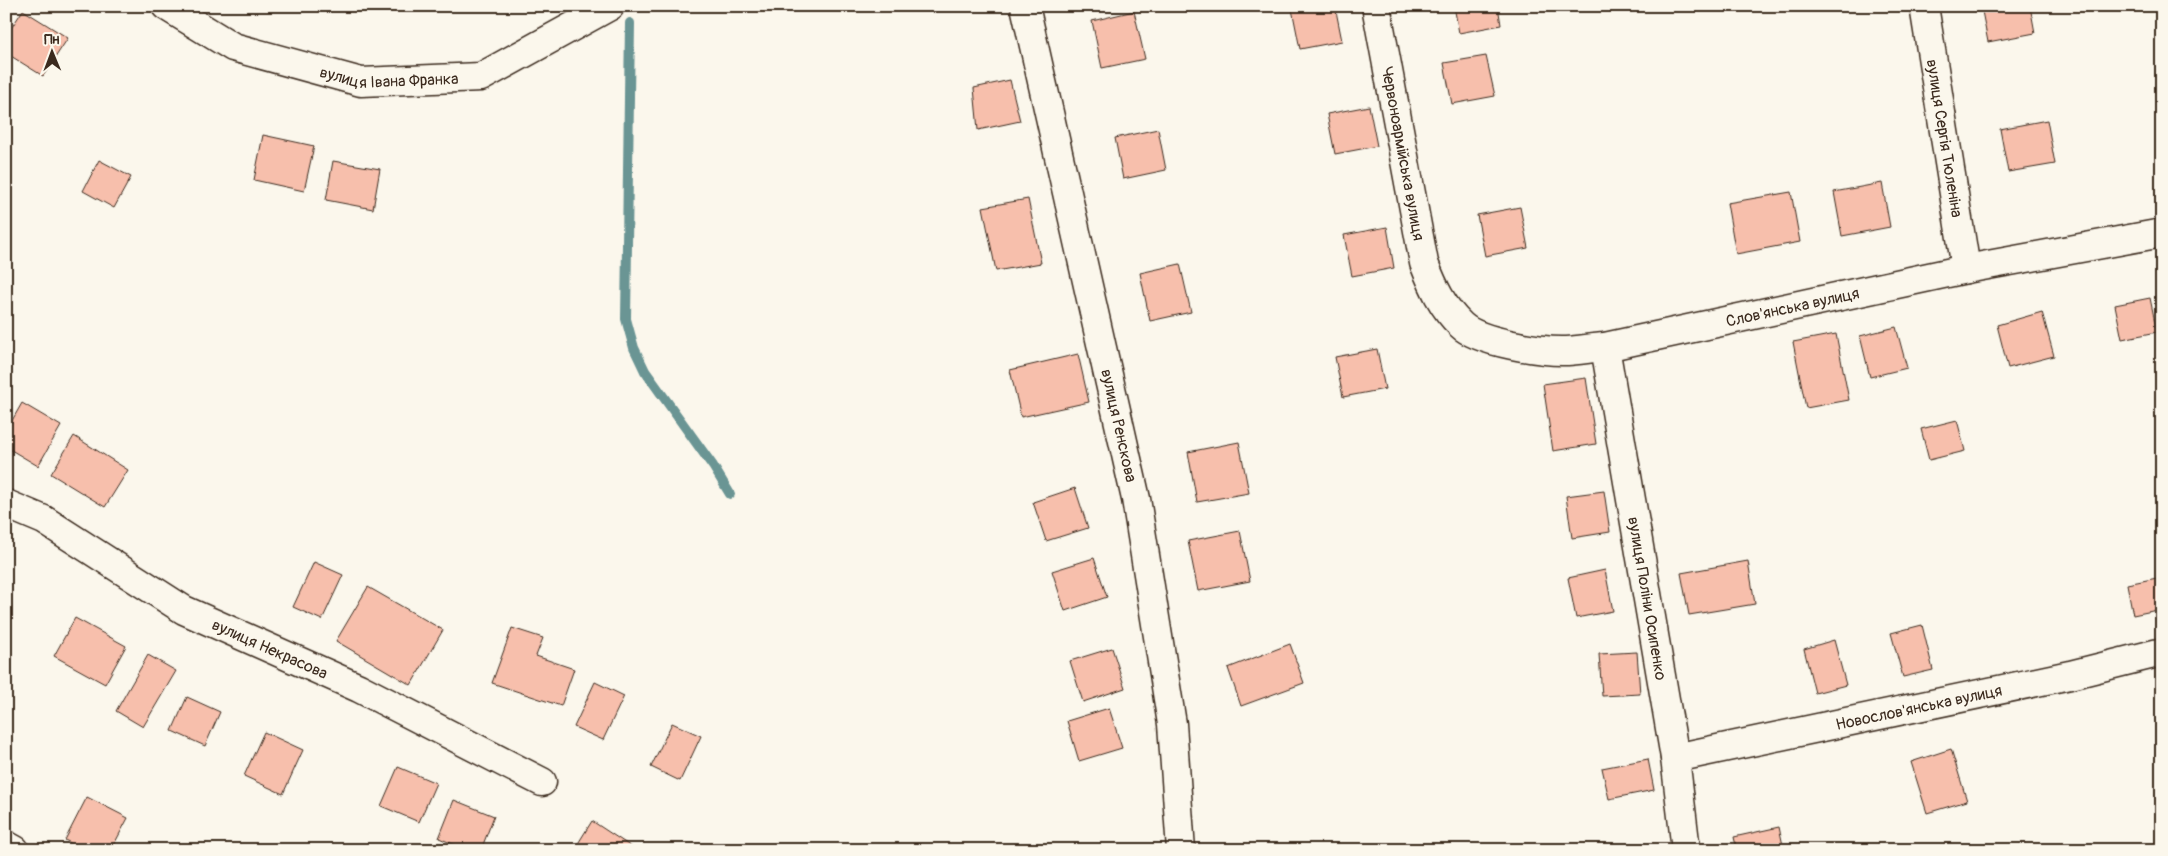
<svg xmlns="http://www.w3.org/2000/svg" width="2168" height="856" viewBox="0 0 2168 856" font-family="Pangolin,sans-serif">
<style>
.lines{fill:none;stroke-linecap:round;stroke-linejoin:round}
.stream{stroke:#6b9594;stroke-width:10}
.building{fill:#f7bfac;stroke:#3b2a1e}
.minor-casing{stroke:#3b2a1e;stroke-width:31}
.minor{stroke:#fbf7ec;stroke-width:28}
.labels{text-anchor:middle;stroke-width:4;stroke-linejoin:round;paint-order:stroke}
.street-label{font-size:16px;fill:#3b2a1e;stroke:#fbf7ec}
</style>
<rect width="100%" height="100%" fill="#fbf7ec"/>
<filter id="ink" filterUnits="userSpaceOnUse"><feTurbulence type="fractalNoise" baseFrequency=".02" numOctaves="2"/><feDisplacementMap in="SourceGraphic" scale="10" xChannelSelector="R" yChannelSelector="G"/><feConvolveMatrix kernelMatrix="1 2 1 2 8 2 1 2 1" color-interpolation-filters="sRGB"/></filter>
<g filter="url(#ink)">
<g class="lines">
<path class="stream" d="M630 23 626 319 634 348 645 371 713 466 730 494"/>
</g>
<path class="building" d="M1303 6H1335L1342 41 1300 49 1292 9Z
M1454 6H1498L1501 25 1459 33Z
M1981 6H2030L2035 33 1988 42Z
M23 10 68 38 43 76 6 53V36Z
M1134 11 1145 59 1102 68 1092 21Z
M1486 56 1495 96 1452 104 1444 63Z
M1010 80 1020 121 978 130 974 88Z
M1369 106 1377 146 1335 154 1327 114Z
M2047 120 2055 164 2008 172 2000 129Z
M1158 129 1166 170 1123 179 1115 138Z
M263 135 314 146 304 191 254 180Z
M99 160 131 177 114 208 83 191Z
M333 161 380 169 373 209 326 200Z
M1882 183 1890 227 1842 236 1834 192Z
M1791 192 1800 242 1736 254 1727 203Z
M1028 199 1041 263 996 271 983 207Z
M1520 207 1528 248 1485 256 1477 215Z
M1387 227 1394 268 1352 276 1344 235Z
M1180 264 1191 312 1150 321 1140 273Z
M2150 298 2157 332 2122 339 2115 305Z
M2042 312 2054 356 2008 368 1997 325Z
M1896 327 1907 368 1870 377 1860 336Z
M1836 334 1849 400 1806 408 1793 342Z
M1377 349 1385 389 1343 397 1335 357Z
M1078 354 1089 402 1021 417 1010 370Z
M1586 378 1596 444 1553 451 1543 384Z
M22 403 61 426 38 466 6 447V431Z
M1957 420 1965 451 1929 460 1921 429Z
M74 436 128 470 105 507 51 474Z
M1239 442 1249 493 1197 502 1188 452Z
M1075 488 1088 528 1046 541 1033 502Z
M1604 491 1610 532 1572 538 1566 496Z
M1240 531 1250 581 1198 591 1188 541Z
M1094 558 1107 597 1065 611 1052 571Z
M1748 561 1755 604 1689 615 1681 573Z
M314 562 343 575 322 620 293 607Z
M1605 570 1613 611 1576 618 1568 578Z
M2162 577V609L2133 615 2127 584Z
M368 587 443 630 411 685 336 641Z
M75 618 126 646 105 684 54 656Z
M1922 625 1933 670 1903 677 1891 633Z
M512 628 543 638 536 656 574 669 561 706 492 683Z
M1834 640 1846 685 1815 693 1804 649Z
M1290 644 1304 683 1241 706 1228 668Z
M1112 648 1125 688 1083 702 1070 661Z
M1637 652 1640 694 1602 696 1599 654Z
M148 655 176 671 143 727 116 711Z
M595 682 624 696 603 740 574 727Z
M187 697 220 712 205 746 172 731Z
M1109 708 1122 748 1079 761 1067 721Z
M672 723 701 736 680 781 651 767Z
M264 732 303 750 283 794 244 776Z
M1951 749 1967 801 1927 813 1911 762Z
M1648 759 1654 790 1609 799 1602 768Z
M398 767 436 783 419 822 381 806Z
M87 797 128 818 111 850H83L65 840Z
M454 800 494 816 481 850H467L439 838Z
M592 821 636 850H574Z
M1779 827 1784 850H1737L1734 837Z"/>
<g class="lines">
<defs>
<g id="minor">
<path id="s1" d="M166 6 233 47 361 82 481 77 610 6"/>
<path id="s2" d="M1025 6 1136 499 1172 724 1181 850"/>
<path id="s3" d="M1376 6 1424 263C1433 286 1442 307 1461 325 1478 342 1543 352 1567 351 1580 350 1592 348 1605 347L1966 269 2162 233"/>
<path id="s4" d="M1924 6 1966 269"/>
<path id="s5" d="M1605 347 1675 758 1686 850"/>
<path id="s6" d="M6 504 44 520 184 610 359 688 542 782"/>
<path id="s7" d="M1675 758 2070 675 2162 652"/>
<path d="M6 845 15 850"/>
</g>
</defs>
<use href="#minor" class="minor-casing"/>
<use href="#minor" class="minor"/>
</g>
</g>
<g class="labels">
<g class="street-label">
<text dy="6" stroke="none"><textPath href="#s1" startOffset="239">вулиця Івана Франка</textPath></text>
<text dy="6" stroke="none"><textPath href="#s4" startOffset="134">вулиця Сергія Тюленіна</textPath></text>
<text dy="6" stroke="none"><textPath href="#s3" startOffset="150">Червоноармійська вулиця</textPath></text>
<text dy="6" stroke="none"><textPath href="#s3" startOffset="675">Слов'янська вулиця</textPath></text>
<text dy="6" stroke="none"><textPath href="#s2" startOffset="430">вулиця Ренскова</textPath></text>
<text dy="6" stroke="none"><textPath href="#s5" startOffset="255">вулиця Поліни Осипенко</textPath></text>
<text dy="6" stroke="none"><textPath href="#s6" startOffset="302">вулиця Некрасова</textPath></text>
<text dy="6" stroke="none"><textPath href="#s7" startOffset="249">Новослов'янська вулиця</textPath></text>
</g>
</g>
<rect width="2168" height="856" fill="none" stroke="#fbf7ec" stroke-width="25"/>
<rect x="12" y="12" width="2143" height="831" fill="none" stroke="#3b2a1e" stroke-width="2" filter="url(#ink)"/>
<g transform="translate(52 52) rotate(359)" stroke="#fbf7ec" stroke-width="4" paint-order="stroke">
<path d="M0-4L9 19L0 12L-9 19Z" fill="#3b2a1e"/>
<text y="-8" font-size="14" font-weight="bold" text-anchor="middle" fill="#3b2a1e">Пн</text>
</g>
</svg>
